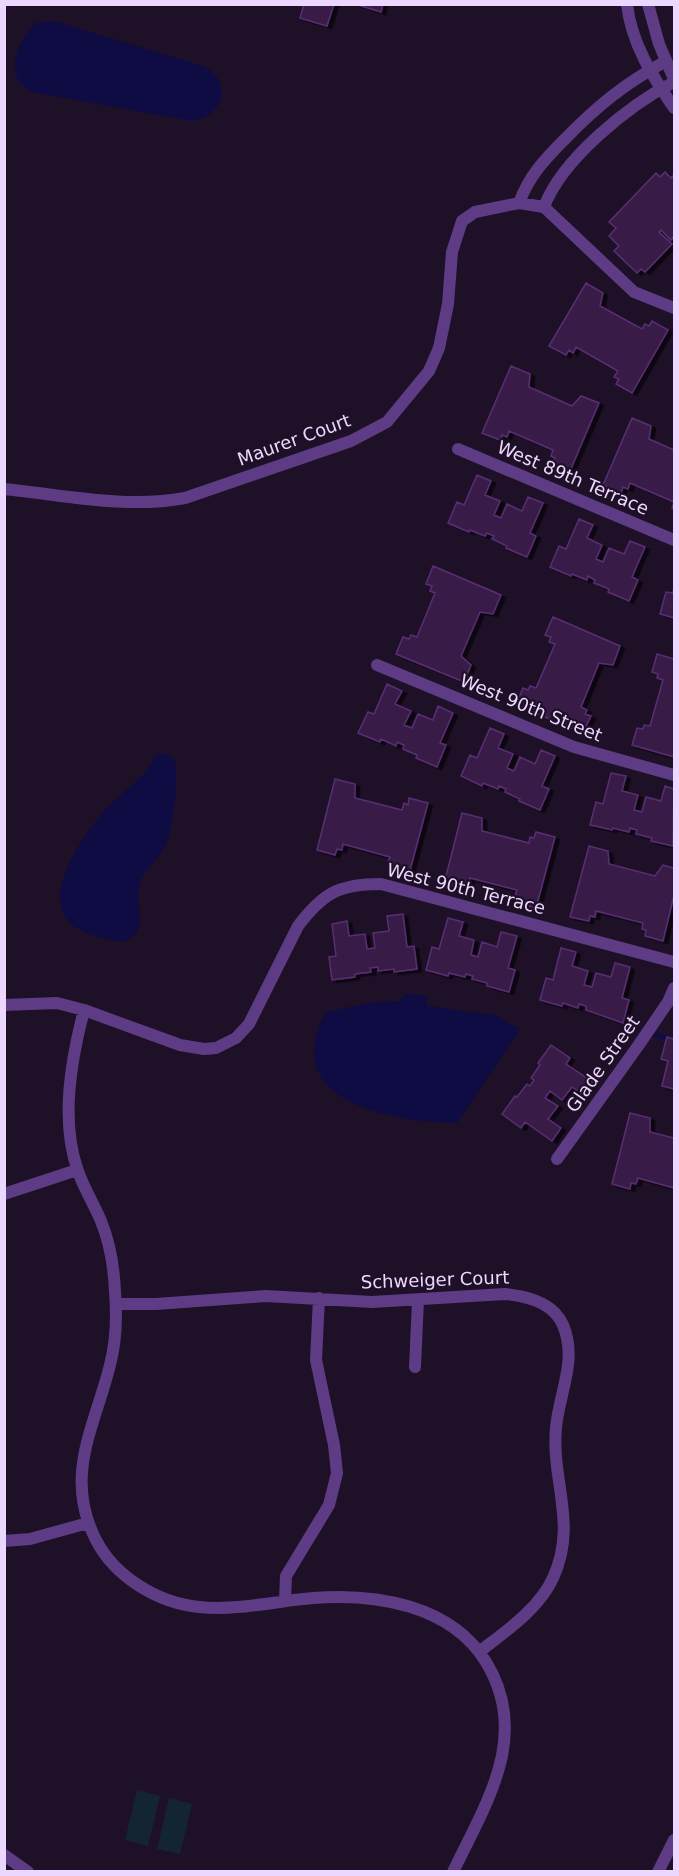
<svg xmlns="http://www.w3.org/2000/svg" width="679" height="1876" viewBox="0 0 679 1876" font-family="'DejaVu Sans',sans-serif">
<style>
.green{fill:#132531}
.water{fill:#0f0c44}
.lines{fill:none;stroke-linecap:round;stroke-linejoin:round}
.stream{stroke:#0f0c44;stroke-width:4.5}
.building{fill:#371d47;stroke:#592f73;stroke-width:1.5;filter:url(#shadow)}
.minor{stroke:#5e3c85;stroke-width:12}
.tertiary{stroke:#5e3c85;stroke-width:12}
.labels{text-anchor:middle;stroke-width:4.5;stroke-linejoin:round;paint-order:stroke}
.street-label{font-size:18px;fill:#ecd7fe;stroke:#1e1027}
</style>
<defs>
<filter id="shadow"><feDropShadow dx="4.5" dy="2.5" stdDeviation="0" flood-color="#0009"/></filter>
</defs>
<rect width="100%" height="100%" fill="#1e1027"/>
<path class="green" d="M137 1790 160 1796 148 1846 125 1840Z
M169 1798 192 1804 180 1854 157 1849Z"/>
<path class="water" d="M54 21 203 66C233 81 224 116 193 121L31 92C3 76 16 42 36 23Z
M166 754 174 758C180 772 173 830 166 844 160 858 146 867 140 882 133 903 152 934 122 942 106 939 79 934 68 921 42 889 88 828 110 805 126 789 148 775 156 755Z
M406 994 427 996V1006L495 1015 520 1029 457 1123C393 1122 276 1102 326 1012L375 1002 400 1001Z"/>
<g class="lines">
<path class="stream" d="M652 1034 674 1040"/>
</g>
<path class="building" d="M304 4H334L327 26 300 18Z
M355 4H383L381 12Z
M665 172 671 178 674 175V236L671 240 661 230 659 232 672 244 645 272 641 269 637 273 614 251 619 246 609 236 616 228 609 222 656 173 660 177Z
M586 283 603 293 600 306 642 329 645 324 649 326 652 321 668 330 632 393 616 384 619 379 614 377 618 371 576 347 573 353 569 350 566 355 549 346Z
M511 366 530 374 529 387 572 406 581 396 599 403 570 471 553 463 555 458 551 456 553 450 509 431 507 437 502 435 500 440 482 433Z
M632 418 651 426 649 439 674 450V509L672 508 674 502 630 483 628 489 623 487 621 493 603 485Z
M477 475 491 481 485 495 500 501 494 515 501 518 507 504 522 511 528 497 543 503 530 533 536 536 527 557 506 548 507 546 492 539 494 536 487 533 485 536 470 530 469 532 448 523 457 502 464 505Z
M579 519 593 525 587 538 602 545 596 559 603 562 609 548 624 554 630 541 645 547 632 577 638 580 629 601 608 592 609 589 594 583 595 580 588 576 587 580 572 574 571 576 550 567 559 546 566 549Z
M433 566 501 595 493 614 480 612 461 656 471 665 464 682 396 654 403 637 409 639 411 635 417 637 435 593 430 591 432 586 426 584Z
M674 588V618L660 614 666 592 673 593Z
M553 617 620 646 613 665 599 663 581 707 587 710 585 714 591 716 583 733 516 705 523 688 528 690 530 686 536 688 555 644 549 642 551 637 545 635Z
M657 654 674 659V757L632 745 637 728 643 729 644 725 650 726 663 680 657 678 658 674 652 672Z
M387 684 402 691 395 704 411 711 404 725 412 728 418 714 433 720 438 706 453 713 440 743 446 745 437 767 416 758 417 755 403 749 404 745 397 742 396 746 381 739 380 742 358 733 368 712 374 714Z
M490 728 504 734 498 748 513 754 507 768 514 771 520 757 535 764 541 750 555 756 542 786 549 789 540 810 519 801 520 799 505 792 506 789 499 786 498 789 483 783 482 786 461 776 470 755 477 758Z
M611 773 626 776 622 791 638 795 634 810 642 812 646 797 661 801 665 786 674 789 673 846 651 841 652 838 636 834 637 830 630 828 629 832 613 828 612 830 590 825 596 802 603 804Z
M335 779 355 784V798L402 810 404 803 408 805 409 798 428 803 409 874 391 870 393 864 388 862 390 857 343 844 342 850 337 849 335 855 317 850Z
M462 813 482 818V831L529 843 530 837 534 838 536 832 555 837 536 908 518 903 520 897 515 896 517 890 470 878 469 884 464 882 462 888 444 884Z
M589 846 608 851 609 864 655 876 663 865 674 868V895L663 941 645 936 646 930 642 929 643 923 596 911 595 917 590 916 589 921 570 917Z
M403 914 407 947 414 946 417 969 394 972V969L378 971V967L370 968 371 972 355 974V977L332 980 329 957 336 956 332 924 347 921 349 936 365 934 367 949 375 948 373 933 389 931 387 916Z
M448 918 463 922 459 936 474 940 471 955 478 957 482 942 497 947 501 932 517 936 508 968 515 970 509 992 487 986V983L472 979 473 976 466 974 465 977 449 973 448 976 426 970 432 947 439 949Z
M561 948 576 952 572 966 588 971 584 985 592 987 596 973 611 977 615 963 630 967 622 998 629 1000 623 1023 586 1010V1006L579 1004 578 1008 563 1003 562 1006 540 1000 546 978 553 980Z
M667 1037 674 1039V1089L662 1086 668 1061 661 1059Z
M551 1045 570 1058 566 1064 593 1082 584 1095 572 1087 562 1100 550 1091 545 1098 558 1106 548 1119 561 1128 552 1141 525 1122 521 1128 502 1114 515 1096 517 1097 527 1084 530 1086 534 1080 531 1078 540 1065 538 1063Z
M630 1113 650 1118V1132L674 1138V1188L638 1178 636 1184 631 1183 630 1189 612 1184Z"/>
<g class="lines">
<path class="minor" d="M519 203C529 176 544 160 564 140 597 106 624 84 666 61
M544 207C562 159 629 105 674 82
M544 207 634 292 674 308
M458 449 674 540
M4 489C64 495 126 509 185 498L351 441 387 422 429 371 439 348 448 304 452 252 462 221 475 212 519 203 544 207
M377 665 574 747 674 775
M4 1005 57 1003 84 1010 180 1045 204 1049 216 1048 236 1038 249 1024 298 926C323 893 339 884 381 884L674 962
M84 1010C71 1060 60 1121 78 1171 84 1189 94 1204 101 1221 110 1243 114 1268 115 1292 117 1316 116 1342 110 1365 95 1426 63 1476 96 1540 115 1577 158 1603 199 1607 237 1611 276 1601 313 1598 376 1593 451 1605 486 1662 531 1736 486 1803 453 1872
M557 1159 638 1046 668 1002 674 988
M4 1194 77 1170
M116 1304H156L266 1296 372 1302 505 1294C527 1296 553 1302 563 1325 578 1361 559 1392 556 1428 551 1481 578 1524 553 1578 539 1609 506 1631 479 1652
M415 1367 418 1300
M4 1541 30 1539 88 1523
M285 1601 286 1576 329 1505 337 1473 334 1445 316 1360 319 1298
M4 1855 28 1872
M658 1872 674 1840"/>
<path class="tertiary" d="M627 4C631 43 653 77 674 108
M648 4 659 44 674 79"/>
</g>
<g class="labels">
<g class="street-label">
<text transform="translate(294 440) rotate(-20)" y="6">Maurer Court</text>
<text transform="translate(573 478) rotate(23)" y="6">West 89th Terrace</text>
<text transform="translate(531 708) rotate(22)" y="6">West 90th Street</text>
<text transform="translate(466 889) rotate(14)" y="6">West 90th Terrace</text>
<text transform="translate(603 1064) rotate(-55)" y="6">Glade Street</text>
<text transform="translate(435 1280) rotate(-2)" y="6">Schweiger Court</text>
</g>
</g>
<rect width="679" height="1876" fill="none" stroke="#ecd7fe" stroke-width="12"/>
</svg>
